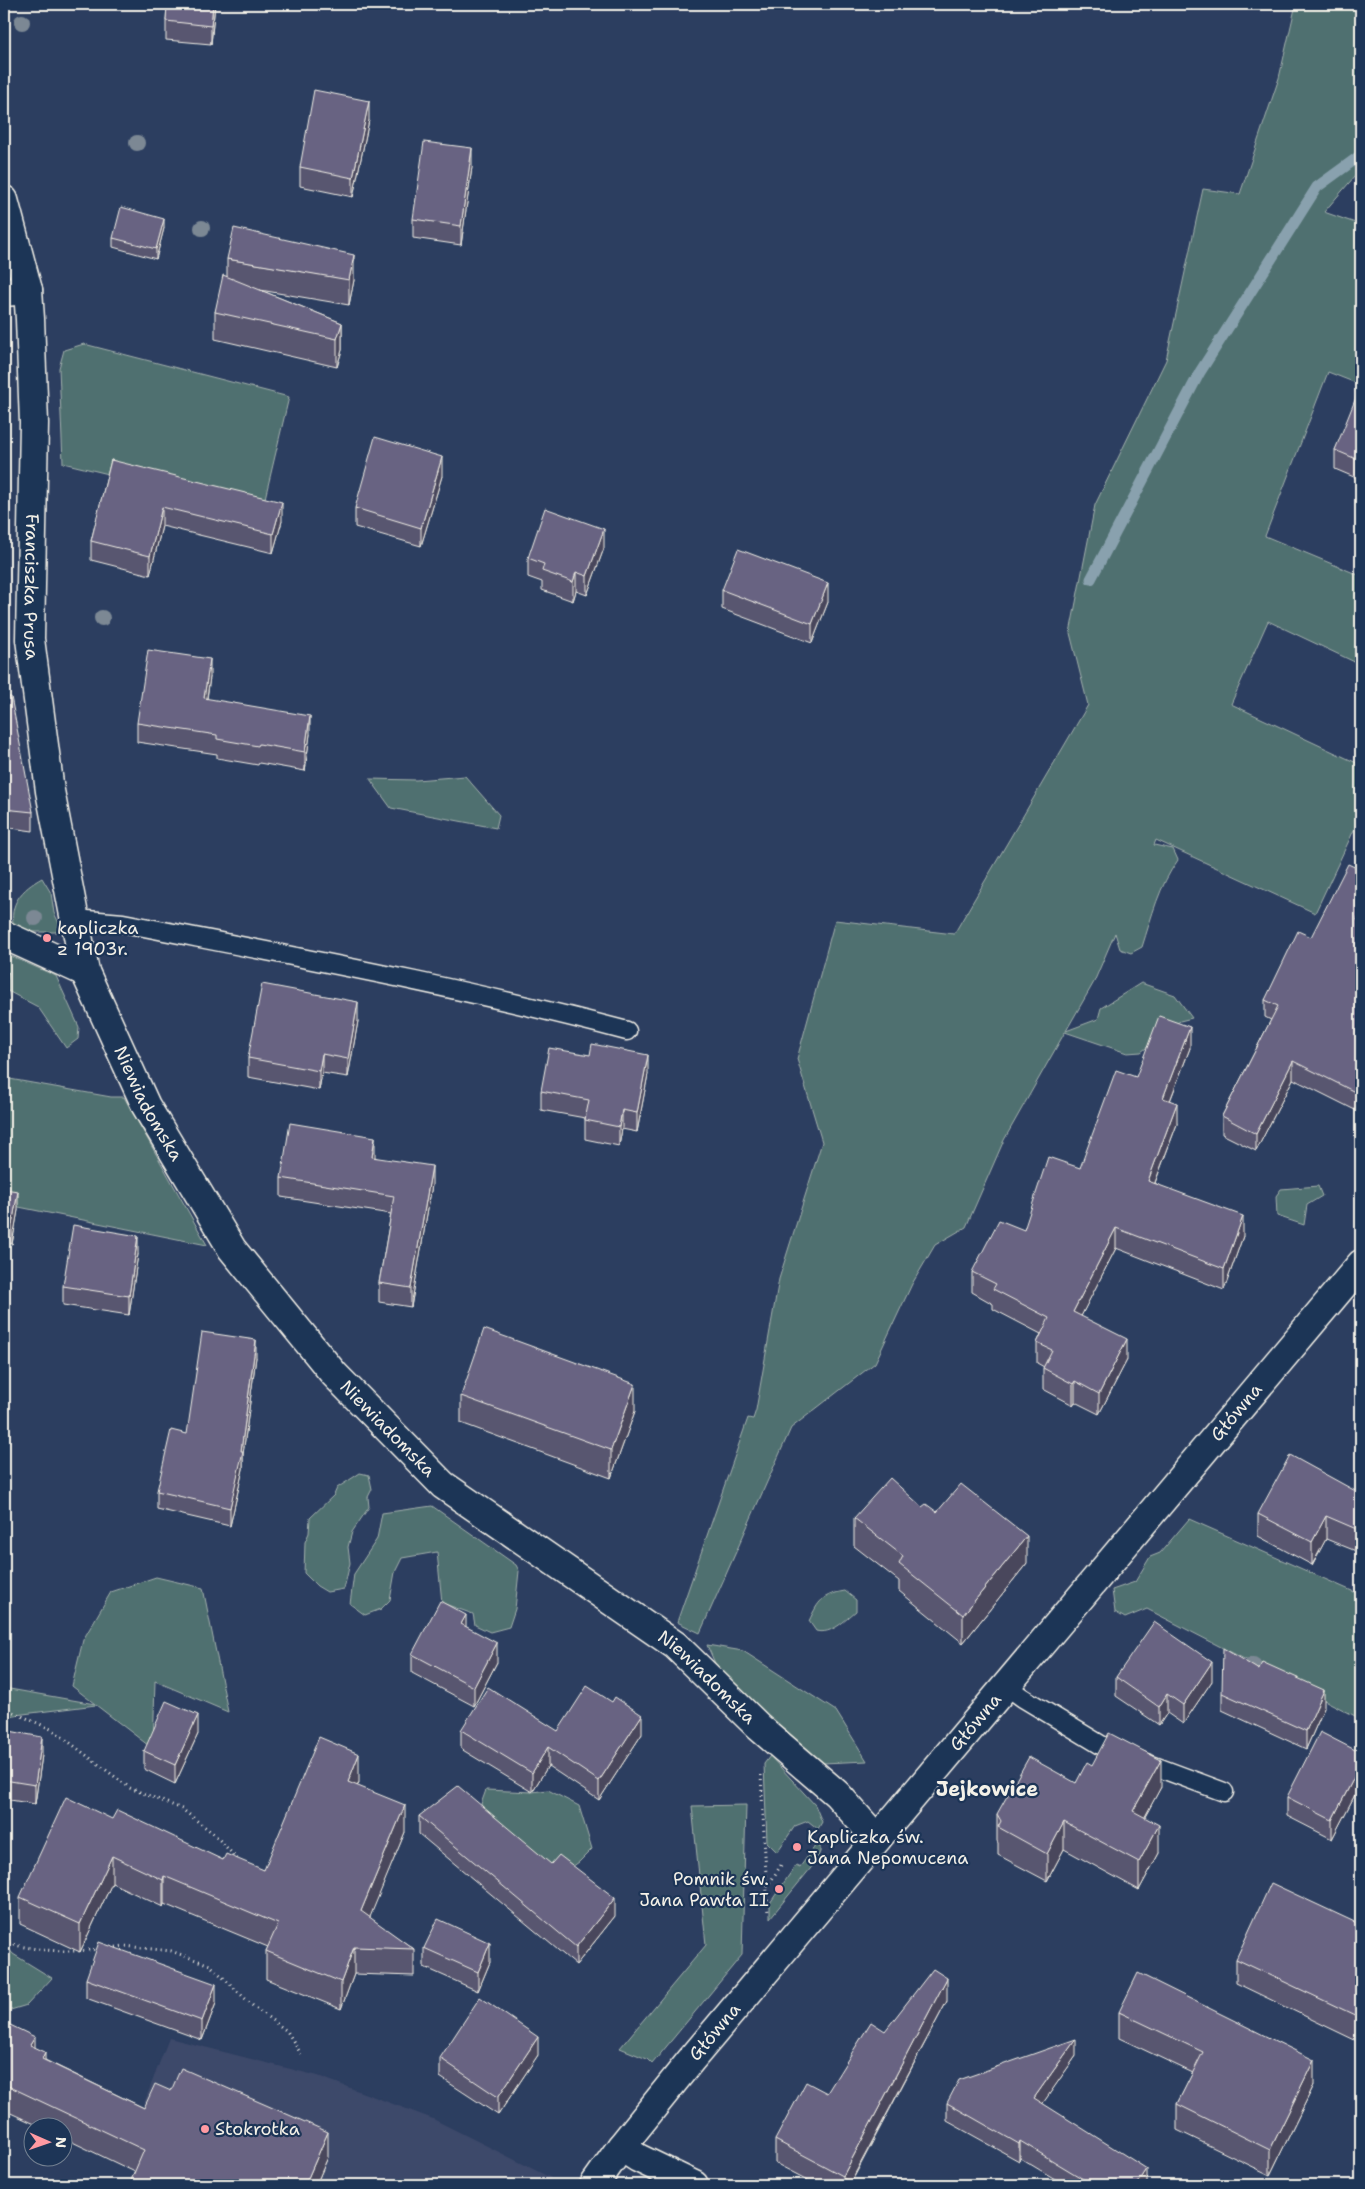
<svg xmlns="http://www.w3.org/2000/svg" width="1365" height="2189" viewBox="0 0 1365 2189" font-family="'Shantell Sans',sans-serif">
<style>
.built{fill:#3e496a}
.green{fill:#507070;stroke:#a2b0ac}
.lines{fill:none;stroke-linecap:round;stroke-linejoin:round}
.stream{stroke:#89a1ae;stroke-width:11}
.service-casing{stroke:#f4f1e8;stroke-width:21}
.minor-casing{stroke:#f4f1e8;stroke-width:31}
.tertiary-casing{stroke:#f4f1e8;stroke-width:31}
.path{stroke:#f4f1e8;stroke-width:3;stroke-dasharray:1 4;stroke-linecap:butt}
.service{stroke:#1d3557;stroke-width:18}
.minor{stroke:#1d3557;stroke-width:28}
.tertiary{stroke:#1d3557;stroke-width:28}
.tree{fill:#7b8894}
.wall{fill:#595670;stroke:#f4f1e8}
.shaded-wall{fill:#48465b;stroke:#f4f1e8}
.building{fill:#676482;stroke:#f4f1e8}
.poi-dot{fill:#ff9aa2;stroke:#1d3557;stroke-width:2}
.labels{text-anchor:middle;stroke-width:4.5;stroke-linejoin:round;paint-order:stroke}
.street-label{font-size:18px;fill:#f4f1e8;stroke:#1d3557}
.poi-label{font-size:18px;fill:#f4f1e8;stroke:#1d3557;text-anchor:start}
.quarter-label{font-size:20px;font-weight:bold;fill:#f4f1e8;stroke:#1d3557}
</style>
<rect width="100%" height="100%" fill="#2c3e60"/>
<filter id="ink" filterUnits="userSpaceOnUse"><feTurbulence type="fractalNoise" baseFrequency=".02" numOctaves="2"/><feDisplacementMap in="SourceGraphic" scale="10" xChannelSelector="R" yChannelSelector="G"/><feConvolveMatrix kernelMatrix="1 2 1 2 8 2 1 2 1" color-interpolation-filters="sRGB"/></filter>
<g filter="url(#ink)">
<path class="built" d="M169 2038 318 2076 433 2119 551 2178 546 2185H180L122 2160Z"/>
<path class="green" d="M1296 4H1361V169L1324 212 1361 225V385L1328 372 1265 536 1361 576V665L1268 621 1231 704 1361 765V815L1315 913 1156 840 1154 845 1173 849 1178 860C1159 886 1152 916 1142 947L1131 953 1120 949 1115 933 1094 982 1066 1031 1098 1019 1101 1008 1141 983 1175 995 1192 1018 1180 1021 1141 1052 1127 1053 1065 1032 1004 1140 966 1227 935 1245 912 1284 875 1363 791 1428 700 1633 677 1622 748 1418 753 1419 756 1410 779 1279 822 1142 797 1059 835 920 954 934 1088 705 1070 633 1095 505 1166 360 1203 189 1240 194 1279 78Z
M84 344 289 397 262 511 63 463 59 368 64 350Z
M465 776 499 815 496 828 391 808 370 779 416 780Z
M42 878 51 893 54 913 59 923 57 932H28L14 928C8 904 22 889 42 878Z
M4 953 56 976 79 1027 78 1039 66 1048 38 1007 4 989Z
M4 1078 111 1097H124L207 1245 4 1204Z
M1318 1186 1322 1196 1307 1205 1304 1225 1277 1216 1276 1196 1281 1189Z
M360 1473 369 1475 372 1489 368 1497 369 1507 352 1532 348 1547 350 1563 344 1589 327 1592 317 1586 304 1573 305 1542 309 1533 310 1518 334 1495 337 1488Z
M432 1506 516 1565 519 1571 515 1609 509 1627 490 1632 475 1625 473 1614 442 1603 437 1552 402 1558 395 1572 390 1600 381 1609 365 1615 350 1604 354 1574 377 1539 382 1513Z
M1189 1519 1361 1595V1719L1147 1609 1125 1618 1115 1612 1112 1590 1135 1582 1150 1557 1160 1553Z
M156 1577 203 1588 228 1712 155 1681 153 1749 96 1705 7 1716 4 1719V1688L95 1704 72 1686 83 1640 111 1592Z
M845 1591 856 1600V1611C845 1620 832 1635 816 1631L809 1621C819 1600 822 1595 845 1591Z
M707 1645 743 1651 836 1711 867 1761 823 1763 721 1677Z
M770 1756 815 1805 822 1822 818 1829 808 1821 795 1826 777 1852 767 1842 764 1764Z
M486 1790 532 1792 548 1790 579 1806 592 1849 579 1862 551 1882 500 1838 481 1804Z
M746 1805 742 1955 652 2064 647 2059 620 2048 706 1945 692 1806Z
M818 1842 820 1844V1852L815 1863 770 1918V1903L796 1865 800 1867Z
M4 1943 13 1954 52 1978 27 2005 4 2012Z"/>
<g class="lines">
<path class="stream" d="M1091 579 1200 372 1317 187 1361 155"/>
<defs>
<path id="service" d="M75 919 123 923C291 956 461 987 627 1031
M1005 1685 1023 1698 1106 1748 1224 1792"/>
<g id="minor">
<path id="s1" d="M4 200 28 290 30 319 34 423 30 639 50 791 85 972 146 1106 232 1249 334 1374 443 1485 675 1645 759 1727 837 1794 877 1839"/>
<path d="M4 292 28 290"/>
<path d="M4 935 85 972"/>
<path d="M621 2147 638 2158 694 2185"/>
</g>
<g id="tertiary">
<path id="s2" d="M594 2185 621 2147 691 2060 1361 1264"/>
</g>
</defs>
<use href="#service" class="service-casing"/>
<use href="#minor" class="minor-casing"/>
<use href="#tertiary" class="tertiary-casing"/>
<path class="path" d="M4 1708 53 1730 130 1788 182 1809 214 1834 239 1861
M761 1775 768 1914
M767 1887 783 1862
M4 1942C35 1951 67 1953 99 1949
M111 1948 124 1946 171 1951 210 1965 255 2008 287 2031 301 2054"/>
<use href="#service" class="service"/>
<use href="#minor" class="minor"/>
<use href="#tertiary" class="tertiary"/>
</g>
<g class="tree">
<circle cx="22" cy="22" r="8"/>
<circle cx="137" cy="143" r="8"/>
<circle cx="202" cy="228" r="8"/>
<circle cx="102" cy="618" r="8"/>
<circle cx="35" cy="918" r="8"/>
<circle cx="1253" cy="1665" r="8"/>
</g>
<path class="wall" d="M167 4H215L211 44 166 40V21Z
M369 120 353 197 300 186V167Z
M472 167 461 245 413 238V219Z
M164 228 156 259 113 247V238Z
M227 259 354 280 349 305 260 290 342 323V350L337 367 215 339V312L227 276Z
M1361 397V480L1335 469V450Z
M111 460 282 521 273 553 162 526 150 575 91 560V541Z
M442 476 421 546 355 527V508Z
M604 548 587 595 576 591 573 601 542 590V582L528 577V558Z
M722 590 828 602 812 643 722 609Z
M210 677 207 699 310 734 305 771 259 763 258 765 217 758V754L137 742V723Z
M4 720 33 812V831L4 827Z
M1361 870V1113L1293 1079 1256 1151 1222 1134V1116L1271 1020 1265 1017V1000Z
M358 1021 348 1077 322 1073 319 1090 248 1077V1058Z
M1190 1048 1170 1101 1177 1124 1155 1183 1243 1236 1224 1290 1116 1248 1081 1316 1127 1360 1099 1414 1075 1402 1073 1405 1043 1389V1368L1044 1367 1037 1363V1343L1041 1334 993 1309V1304L972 1292V1272L1024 1230 1080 1168 1136 1077Z
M648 1074 637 1132 622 1129 619 1146 585 1139V1118L541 1110V1091Z
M375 1157 432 1185 411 1307 379 1302V1283L391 1214 281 1197V1178Z
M4 1189 18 1210 12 1244 4 1243Z
M138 1254 129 1315 63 1305V1286Z
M256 1357 243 1454V1469L230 1526 157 1509V1491Z
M461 1396 635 1411 611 1478 461 1423Z
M1361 1494V1553L1326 1539 1312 1565 1258 1536V1514Z
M922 1507 937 1512 1027 1563 963 1643 899 1591V1581L854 1546V1518Z
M412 1654 497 1662 474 1706 412 1673Z
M1259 1670 1324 1708 1306 1749 1222 1710V1693Z
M1116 1677 1212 1681 1183 1724 1167 1713 1159 1725 1116 1696Z
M4 1730 42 1755 35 1804 4 1799Z
M461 1730 558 1731 642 1734 599 1800 548 1766 532 1792 461 1749Z
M198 1734 175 1784 144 1769V1751Z
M1361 1753V1783L1332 1839 1287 1816V1797Z
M1092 1765 1161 1787 1144 1818 1159 1853 1139 1890 1064 1849 1047 1881 998 1855V1843L997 1841V1814L1076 1783Z
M359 1782 357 1786 405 1832 369 1918 414 1949V1976L354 1974 341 2009 266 1979V1951L268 1947 164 1904 163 1907 112 1883 80 1952 20 1924V1897L112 1819 223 1860 264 1870Z
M419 1816 551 1864 615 1916 576 1965 419 1834Z
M1361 1925V2043L1236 1983V1959Z
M424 1948 490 1962 478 1991 424 1967Z
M86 1979 216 2003 202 2040 86 1998Z
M947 2001 851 2183 856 2185H817L775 2163V2140L827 2093 885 2031Z
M1119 2012 1314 2085 1270 2175 1177 2130V2104L1193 2073 1119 2038Z
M4 2022 35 2047 45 2060 144 2108 328 2157 316 2185H129L135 2172 62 2137V2126H39L4 2110Z
M538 2055 498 2115 440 2077V2058Z
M1076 2056 1042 2104 1147 2185H1065L1020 2158 1019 2161 947 2121V2103Z"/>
<path class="shaded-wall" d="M213 4H215L211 44V26Z
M369 101V120L353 197V178Z
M472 148V167L461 245V226Z
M164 219V228L156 259V249Z
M354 255V280L349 305V280Z
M342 323V350L337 367V339Z
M442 457V476L421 546V528Z
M282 502V521L273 553V534Z
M162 507V526L150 575V556Z
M604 529V548L587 595V576Z
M576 572V591L573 601V582Z
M828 583V602L812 643V624Z
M210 659V677L204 717V698Z
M310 716V734L305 771V752Z
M1361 911V929L1357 920Z
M8 972V991L4 1013V994Z
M358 1002V1021L348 1077V1059Z
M1190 1027V1048L1163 1119V1098Z
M322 1054V1073L319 1090V1071Z
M648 1055V1074L637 1132V1113Z
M1293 1061V1079L1256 1151V1134Z
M1177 1103V1124L1148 1201V1181Z
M622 1110V1129L619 1146V1127Z
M375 1137V1156L372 1175V1157Z
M432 1166V1185L411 1307V1288Z
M18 1191V1210L12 1244V1225Z
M1243 1216V1236L1224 1290V1269Z
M1116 1228V1248L1073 1332V1312Z
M138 1236V1254L129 1315V1296Z
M1127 1339V1360L1099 1414V1394Z
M256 1340V1357L243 1454V1469L230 1526V1508L241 1451Z
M1075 1381V1402L1073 1405V1384Z
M635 1384V1411L611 1478V1450Z
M1326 1516V1539L1312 1565V1542Z
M1027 1536V1563L963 1643V1615Z
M466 1615V1634L461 1624Z
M497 1643V1662L474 1706V1687Z
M1212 1662V1681L1183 1724V1705Z
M1324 1690V1708L1306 1749V1731Z
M1167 1694V1713L1159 1725V1707Z
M198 1715V1734L175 1784V1765Z
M642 1715V1734L599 1800V1781Z
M42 1737V1755L35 1804V1785Z
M548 1747V1766L532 1792V1773Z
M359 1754V1782L348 1809V1782Z
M1161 1760V1787L1133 1839V1811Z
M1361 1764V1783L1332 1839V1820Z
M405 1805V1832L361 1939V1911Z
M1064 1822V1849L1047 1881V1854Z
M1159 1825V1853L1139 1890V1862Z
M112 1856V1883L80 1952V1924Z
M164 1876V1904L163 1907V1880Z
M615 1898V1916L576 1965V1947Z
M490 1943V1962L478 1991V1972Z
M354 1947V1974L341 2009V1982Z
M947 1978V2001L849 2185H843V2176Z
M216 1984V2003L202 2040V2021Z
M35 2037V2062L30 2045Z
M538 2037V2055L498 2115V2097Z
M1076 2039V2056L1034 2116V2098Z
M45 2052V2078L42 2059Z
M1314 2060V2085L1270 2175V2150Z
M328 2132V2157L316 2185H305Z
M1020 2141V2158L1019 2161V2144Z
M1147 2169V2185H1137Z"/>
<path class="building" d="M167 4H213L211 26 166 21Z
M314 90 369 101 353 178 300 167Z
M424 142 472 148 461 226 413 219Z
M121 207 164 219 156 249 113 238Z
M234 228 354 255 349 280 227 259Z
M223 275 342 323 337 339 215 312Z
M1357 395 1361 397V461L1335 450Z
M375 437 442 457 421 528 355 508Z
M111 460 282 502 273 534 162 507 150 556 91 541Z
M545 508 604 529 587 576 576 572 573 582 542 571 544 564 528 558Z
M738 549 828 583 812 624 722 590Z
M148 650 210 659 204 698 310 716 305 752 259 744 258 746 217 739V735L137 723Z
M8 697H11L33 812 4 809V720Z
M1348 864 1361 870V911L1357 920 1361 923V1095L1293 1061 1256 1134 1222 1116 1278 1006 1265 1000 1298 931 1311 937Z
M4 972H8L4 994Z
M262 984 358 1002 348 1059 322 1054 319 1071 248 1058Z
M1159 1016 1190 1027 1163 1098 1177 1103 1148 1181 1243 1216 1224 1269 1116 1228 1073 1312 1127 1339 1099 1394 1075 1381 1073 1384 1043 1368 1052 1350 1037 1343 1049 1318 993 1289 996 1284 972 1272 999 1220 1024 1230 1048 1157 1080 1168 1116 1070 1136 1077Z
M592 1044 648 1055 637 1113 622 1110 619 1127 585 1120 589 1100 541 1091 549 1048 590 1055Z
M290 1123 375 1137 372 1157 432 1166 411 1288 379 1283 394 1196 281 1178Z
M4 1189 18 1191 12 1225 4 1224Z
M73 1225 138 1236 129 1296 63 1286Z
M484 1329 635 1384 611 1450 461 1396Z
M202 1332 256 1340 241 1451H243L230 1508 157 1491 171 1430 187 1434Z
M1290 1455 1361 1494V1531L1326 1516 1312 1542 1258 1514Z
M890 1478 922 1507 926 1504 937 1512 961 1484 1027 1536 963 1615 899 1564 903 1556 854 1518Z
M440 1601 466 1615 461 1624 497 1643 474 1687 412 1654Z
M1154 1622 1212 1662 1183 1705 1167 1694 1159 1707 1116 1677Z
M1223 1648 1259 1670 1262 1662 1324 1690 1306 1731 1222 1693Z
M587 1686 612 1702 615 1697 642 1715 599 1781 548 1747 532 1773 461 1730 488 1687 558 1731Z
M166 1701 198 1715 175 1765 144 1751Z
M4 1730 42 1737 35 1785 4 1780Z
M1320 1732 1361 1753V1764L1332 1820 1287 1797Z
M1109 1733 1161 1760 1133 1811 1159 1825 1139 1862 1064 1822 1047 1854 998 1827 1001 1821 997 1814 1029 1757 1076 1783 1087 1762 1092 1765Z
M319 1737 359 1754 348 1782 405 1805 361 1911 414 1949 354 1947 341 1982 266 1951 278 1924 164 1876 163 1880 112 1856 80 1924 20 1897 66 1797 112 1819 117 1810 223 1860 226 1854 264 1870Z
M458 1786 551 1864 559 1855 615 1898 576 1947 419 1816Z
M1271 1883 1361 1925V2018L1236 1959Z
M438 1919 490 1943 478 1972 424 1948Z
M99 1942 216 1984 202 2021 86 1979Z
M933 1969 947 1978 843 2176 775 2140 806 2082 827 2093 871 2022 885 2031Z
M1138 1973 1314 2060 1270 2150 1177 2104 1203 2052 1119 2012Z
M480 1997 538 2037 498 2097 440 2058Z
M4 2022 35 2037 30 2045 45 2052 42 2059 144 2108 155 2084 171 2091 181 2068 328 2132 305 2185H129L144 2150 4 2084Z
M1076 2039 1034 2098 1147 2169 1137 2185H1093L1020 2141 1019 2144 947 2103 959 2080Z
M844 2179 856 2185H840Z"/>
</g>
<g class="poi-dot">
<circle cx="47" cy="938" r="5"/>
<circle cx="797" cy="1847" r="5"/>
<circle cx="779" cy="1889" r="5"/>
<circle cx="205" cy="2129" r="5"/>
</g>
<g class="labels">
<g class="street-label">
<text dy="6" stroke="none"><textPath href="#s1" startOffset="390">Franciszka Prusa</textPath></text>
<text dy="6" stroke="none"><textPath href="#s1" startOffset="926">Niewiadomska</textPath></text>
<text dy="6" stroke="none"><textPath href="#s2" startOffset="1005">Główna</textPath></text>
<text dy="6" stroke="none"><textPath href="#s1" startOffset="1332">Niewiadomska</textPath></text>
<text dy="6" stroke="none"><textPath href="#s1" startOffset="1738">Niewiadomska</textPath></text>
<text dy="6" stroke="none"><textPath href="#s2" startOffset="600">Główna</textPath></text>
<text dy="6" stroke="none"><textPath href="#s2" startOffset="195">Główna</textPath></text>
</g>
<g class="poi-label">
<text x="57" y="934">kapliczka<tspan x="57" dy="21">z 1903r.</tspan></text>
<text x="807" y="1843">Kapliczka św.<tspan x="807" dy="21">Jana Nepomucena</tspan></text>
<text x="769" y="1885" text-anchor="end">Pomnik św.<tspan x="769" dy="21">Jana Pawła II</tspan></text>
<text x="215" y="2135">Stokrotka</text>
</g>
<g class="quarter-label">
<text x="987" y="1796">Jejkowice</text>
</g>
</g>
<rect width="1365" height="2189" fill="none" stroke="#1d3557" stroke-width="20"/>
<rect x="10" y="10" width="1345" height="2169" fill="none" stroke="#f4f1e8" stroke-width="2" filter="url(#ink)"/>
<g transform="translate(48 2142) rotate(92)"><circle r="24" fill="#1d3557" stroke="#738091"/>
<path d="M0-4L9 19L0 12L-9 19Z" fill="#ff9aa2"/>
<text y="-8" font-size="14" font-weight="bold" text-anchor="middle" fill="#f4f1e8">N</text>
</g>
</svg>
